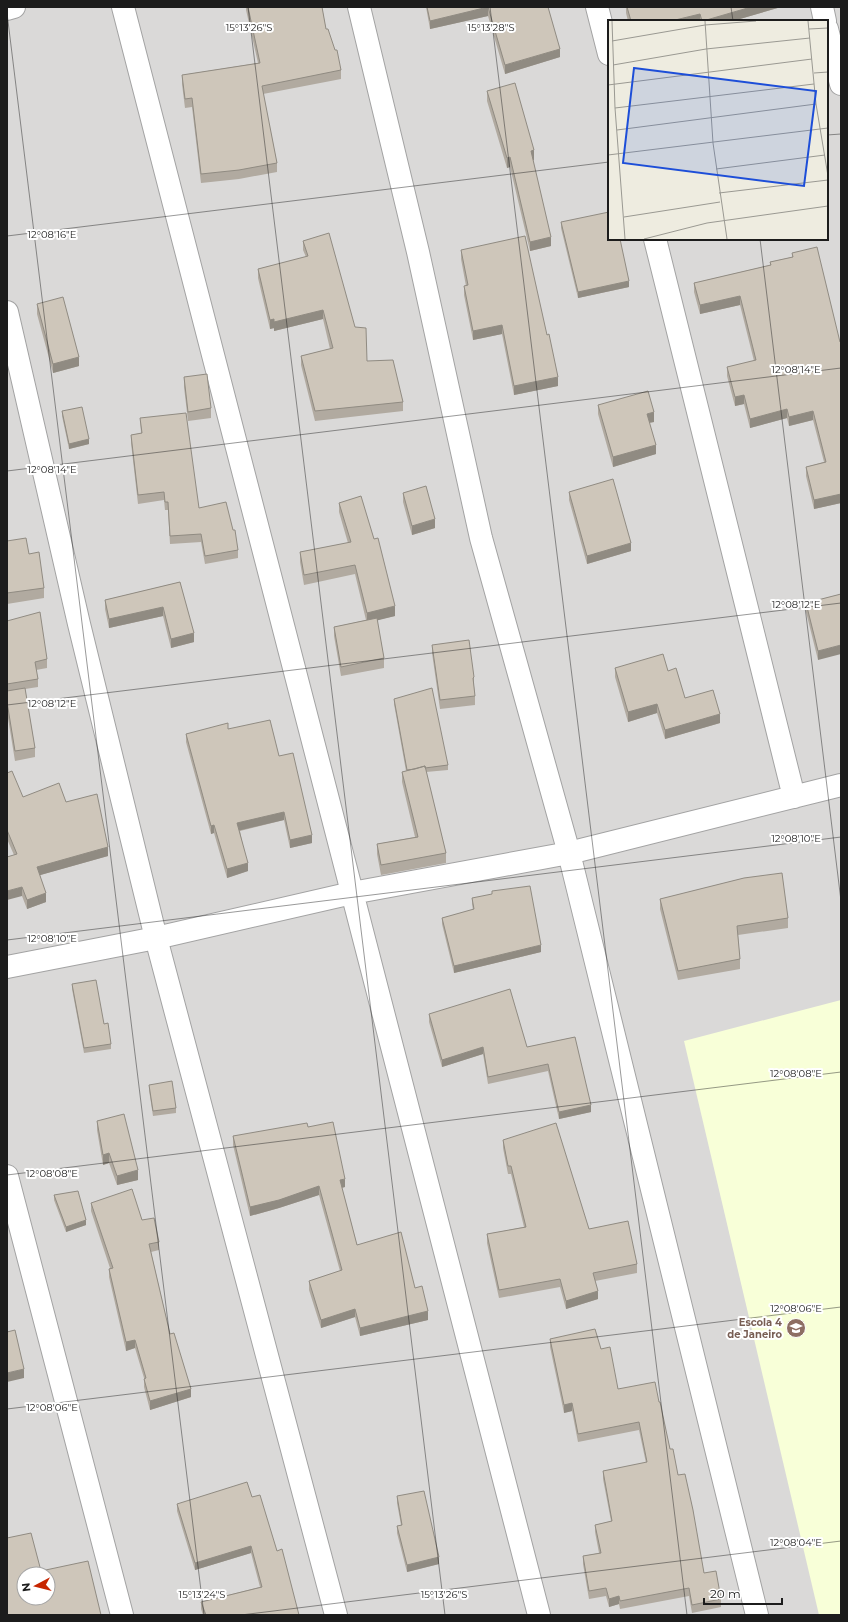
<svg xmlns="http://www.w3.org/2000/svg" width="848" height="1622" viewBox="0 0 848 1622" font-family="Montserrat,sans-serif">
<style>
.residential{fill:#dad9d8;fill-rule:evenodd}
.education{fill:#f8ffd8}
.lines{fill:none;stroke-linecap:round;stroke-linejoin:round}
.minor-casing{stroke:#a3a3a3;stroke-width:24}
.minor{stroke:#fff;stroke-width:22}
.wall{fill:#b1aaa0}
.shaded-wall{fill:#908b82}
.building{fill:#cec6ba;stroke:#908b82;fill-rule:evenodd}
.ticks{fill:none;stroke:#1c1c1c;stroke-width:1;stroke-opacity:0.45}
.labels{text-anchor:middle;stroke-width:4;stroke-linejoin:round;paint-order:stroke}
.education-label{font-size:10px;font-weight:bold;fill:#785e54;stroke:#fff;text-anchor:end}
.inset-road{fill:none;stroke:#9a9992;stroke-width:1}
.view{fill:#1d4ed8;fill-opacity:0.15;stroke:#1d4ed8;stroke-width:2}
.inset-edge{fill:none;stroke:#1c1c1c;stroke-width:2}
.ticks-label{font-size:10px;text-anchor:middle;fill:#1c1c1c;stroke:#fff;stroke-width:4;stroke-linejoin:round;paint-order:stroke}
</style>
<rect width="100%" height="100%" fill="#eeece0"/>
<path class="residential" d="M7 7H841V1615H7ZM609 21H827V239H609ZM24 1574H48V1598H24Z"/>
<path class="education" d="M841 1000V1615H819L684 1041Z"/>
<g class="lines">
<defs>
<path id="minor" d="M123 7 539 1615
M359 7 418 252 481 538 569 853 757 1615
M597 7 609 54
M822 7 825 21
M7 9 14 7
M827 29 841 84
M655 239 794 797
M7 312 79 624 156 938 336 1615
M7 967 156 938 352 893 569 853 841 785
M7 1176 122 1615"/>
</defs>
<use href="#minor" class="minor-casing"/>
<use href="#minor" class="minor"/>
</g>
<path class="wall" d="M246 7H322L326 29 341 70V79L263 94 277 163V172L239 179 201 183 192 107 185 108 182 84V75L258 63 246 10Z
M426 7H548L560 57 505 74 488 16 430 29Z
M626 7H781L733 21H628L626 13Z
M487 91 534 160H533L551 246 530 251 510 167 507 168 487 101Z
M561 222 629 287 578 298 561 228Z
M303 241 355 327 367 361 403 402V411L315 421 301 365V356L330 349 323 319 274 331V328L270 329 258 278V269L306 257 303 250Z
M461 250 558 386 514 395 502 334 473 340 464 295V286H466L461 259Z
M792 253 840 342H841V503L814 509 806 476V467L824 462 813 420 789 426 787 418 750 428 744 404 735 406 727 376V367L754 361 740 305 700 314 694 292V283L770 265V262L792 257Z
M37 304 79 366 53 373 37 314Z
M184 377 211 408V418L188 421 184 387Z
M598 405 654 422 649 423 656 454 613 467 598 414Z
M62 411 89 444 69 449 62 416Z
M140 418 199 508 233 530 238 550V558L205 564 201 542 170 544 168 510H165L164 500 138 504 131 443V435L141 433Z
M569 492 631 551 587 564 569 500Z
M403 493 435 528 412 535 403 502Z
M339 503 395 616 377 620 384 658V668L341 676 334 636V627L366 620 355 574 304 585 300 562V552L348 543 339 512Z
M7 541 29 554 44 588V598L7 604Z
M180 582 194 642 171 648 163 616 109 628 105 609V600Z
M841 594 818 660 806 612V603Z
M7 621 47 659V668L36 670 38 679V687L25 689 35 748V757L15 761 7 712Z
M432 645 474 677V686L475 696V705L440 709 432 653Z
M615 668 668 671 685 698 720 723 665 739 657 713 628 722 615 677Z
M394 699 448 765V770L426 772 446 853V863L381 875 377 854V844L415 837 402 782V772L406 771 394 704Z
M228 729 279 756 312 843 290 848 284 820 240 831 248 871 227 878 214 833 211 834 186 742V734Z
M7 773 23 797 66 802 108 856 40 875 46 902 27 909 22 896 14 855 7 839Z
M472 898 541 952 454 973 442 924V918L473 910 472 904Z
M660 899 788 918V928L738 935 740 959V969L678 980 660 909Z
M72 984 104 1024 111 1044V1049L84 1053 72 989Z
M429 1014 527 1047 575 1037 591 1112 559 1119 548 1071 488 1084 483 1054 442 1067 429 1022Z
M149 1085 176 1108V1113L153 1116 149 1090Z
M97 1121 138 1180 117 1185 109 1163 103 1165 97 1130Z
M308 1127 345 1187 342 1188 357 1245 415 1288 428 1320 360 1336 355 1317 321 1328 309 1290V1281L340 1271 319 1195 279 1208 250 1216 233 1145V1136Z
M503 1140 589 1229 637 1264V1273L595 1281 598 1299 566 1309 560 1287 499 1298 487 1243V1234L524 1227 511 1174H508L503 1148Z
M54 1195 86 1225 66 1232 54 1200Z
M91 1203 142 1220 159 1242V1250L151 1252 170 1334 191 1397 150 1410 144 1387V1378L135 1348 126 1351 109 1277V1269L110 1268 91 1211Z
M550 1339 601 1349 618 1389 659 1402 670 1449 704 1573 721 1599V1607L692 1613 689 1596 620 1609 619 1604 609 1607 606 1596 589 1599 583 1564V1556L599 1553 595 1532V1525L611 1521 603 1479V1471L646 1463 639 1430 578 1442 572 1411 564 1413 550 1347Z
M397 1496 439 1564 407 1572 397 1533V1526L401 1525 397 1503Z
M252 1497 277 1551 299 1615H203L201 1609V1602L260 1587 251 1553 195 1570 177 1511V1504Z"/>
<path class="shaded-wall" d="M488 7V16L430 29V21Z
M751 7H781L733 21H703Z
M700 14V21H671Z
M560 49V57L505 74V65Z
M534 150V160L531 161V151Z
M510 157V167L507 168V158Z
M551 237V246L530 251V242Z
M629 281V287L578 298V292Z
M740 296V305L700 314V305Z
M323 310V319L274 331V322Z
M274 319V328L270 329V320Z
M502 325V334L473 340V331Z
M79 357V366L53 373V364Z
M558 377V386L514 395V386Z
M744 395V404L735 406V397Z
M787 409V418L750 428V419Z
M813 411V420L789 426V417Z
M654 412V422L647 423V414Z
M89 439V444L69 449V444Z
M656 445V454L613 467V457Z
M841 494V503L814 509V500Z
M435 519V528L412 535V526Z
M631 543V551L587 564V556Z
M395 606V616L367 623V613Z
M163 607V616L109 628V619Z
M194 633V642L171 648V639Z
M841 645V654L818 660V651Z
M657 704V713L628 722V712Z
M720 714V723L665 739V730Z
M284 812V820L237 831V823Z
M214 825V833L211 834V826Z
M312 835V843L290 848V840Z
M108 847V856L37 876V867Z
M248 863V871L227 878V869Z
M22 887V896L7 900V891Z
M46 893V902L27 909V900Z
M541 945V952L454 973V966Z
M483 1047V1054L442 1067V1060Z
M591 1105V1112L559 1119V1112Z
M109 1153V1163L103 1165V1155Z
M138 1170V1180L117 1185V1176Z
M345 1179V1187L340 1188V1180Z
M319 1186V1195L279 1208 250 1216V1207Z
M86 1220V1225L66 1232V1227Z
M598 1291V1299L566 1309V1301Z
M355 1309V1317L321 1328V1320Z
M428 1311V1320L360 1336V1328Z
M135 1340V1348L126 1351V1342Z
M24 1369V1378L7 1382V1373Z
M191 1389V1397L150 1410V1401Z
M572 1403V1411L564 1413V1405Z
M251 1546V1553L195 1570V1563Z
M439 1557V1564L407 1572V1565Z
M619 1596V1604L609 1607V1599Z"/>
<path class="building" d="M248 7H322L326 29H328L335 50H337L341 70 262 86 277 163 239 170 201 174 192 98 185 99 182 75 260 63Z
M427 7H548L560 49 505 65 488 7 430 21Z
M627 7H751L703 21H702L700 14 671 21H631Z
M515 83 534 150 531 151 551 237 530 242 510 157 507 158 487 91Z
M609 212V239H620L629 281 578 292 561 222Z
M329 233 355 327 366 328 367 361 393 360 403 402 315 411 301 356 333 348 323 310 274 322V319L270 320 258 269 308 256 303 241Z
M525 236 547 335 549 334 558 377 514 386 502 325 473 331 464 286 468 285 461 250Z
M817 247 840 342H841V494L814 500 806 467 826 462 813 411 789 417 787 409 750 419 744 395 735 397 727 367 756 360 740 296 700 305 694 283 771 265 770 262 793 257 792 253Z
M63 297 79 357 53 364 37 304Z
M207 374 211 408 188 412 184 377Z
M648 391 654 412 647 414 656 445 613 457 598 405Z
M82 407 89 439 69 444 62 411Z
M186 413 199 508 226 502 233 530H235L238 550 205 556 201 534 170 536 168 502H165L164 492 138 495 131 435 142 433 140 418Z
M613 479 631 543 587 556 569 492Z
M426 486 435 519 412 526 403 493Z
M361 496 374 539 378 538 395 606 367 613 355 565 304 575 300 552 351 542 339 503Z
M26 538 29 554 39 552 44 588 7 593V541Z
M180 582 194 633 171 639 163 607 109 619 105 600Z
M841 594V645L818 651 806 603Z
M40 612 47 659 35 662 38 679 7 684V621Z
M377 618 384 658 341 667 334 627Z
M469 640 474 677 473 678 475 696 440 700 432 645Z
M663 654 668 671 676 668 685 698 713 690 720 714 665 730 657 704 628 712 615 668Z
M25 688 35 748 15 751 7 702V691Z
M432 688 448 765 425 768V766L415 769 407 770 394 699Z
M270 720 279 756 293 753 312 835 290 840 284 812 237 823 248 863 227 869 214 825 211 826 186 734 228 723V729Z
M425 766 446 853 381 865 377 844 418 837 402 772Z
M12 771 23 797 59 783 66 802 97 794 108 847 37 867 46 893 27 900 22 887 7 891V857L17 854 7 830V773Z
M782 873 788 918 737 926 740 959 678 971 660 899 744 878Z
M530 886 541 945 454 966 442 918 474 909 472 898 492 894V891Z
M96 980 104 1024 108 1023 111 1044 84 1048 72 984Z
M510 989 527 1047 575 1037 591 1105 559 1112 548 1064 488 1077 483 1047 442 1060 429 1014Z
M172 1081 176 1108 153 1111 149 1085Z
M124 1114 138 1170 117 1176 109 1153 103 1155 97 1121Z
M333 1122 345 1179 340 1180 357 1245 401 1232 415 1288 422 1286 428 1311 360 1328 355 1309 321 1320 309 1281 342 1270 319 1186 279 1200 250 1207 233 1136 307 1123 308 1127Z
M556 1123 589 1229 628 1221 637 1264 593 1273 598 1291 566 1301 560 1279 499 1290 487 1234 526 1227 511 1166H508L503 1140Z
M132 1189 142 1220 154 1218 159 1242 149 1244 170 1334 174 1333 191 1389 150 1401 144 1379 146 1378 135 1340 126 1342 109 1269 113 1268 91 1203Z
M78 1191 86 1220 66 1227 54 1195Z
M595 1329 601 1349 610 1347 618 1389 655 1382 659 1402H660L670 1449H673L678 1475 685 1474 693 1510 704 1573 716 1571 721 1599 692 1605 689 1588 620 1601 619 1596 609 1599 606 1588 589 1591 583 1556 601 1553 595 1525 612 1521 603 1471 647 1462 639 1422 578 1434 572 1403 564 1405 550 1339Z
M15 1330 24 1369 7 1373V1332Z
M247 1482 252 1497 260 1495 277 1551 282 1549 299 1615H206L201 1602 262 1587 251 1546 195 1563 177 1504Z
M424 1491 439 1557 407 1565 397 1526 402 1525 397 1496Z
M31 1533 41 1571 88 1561 101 1615H7V1538ZM24 1574H48V1598H24Z"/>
<path class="ticks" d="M248 7 445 1615M490 7 687 1615M731 7 733 21M7 13 204 1615M827 135 841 134M7 236 609 162M760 239 841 901M7 471 841 368M7 705 841 603M7 940 841 837M7 1175 841 1072M7 1409 841 1307M241 1615 841 1541"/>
<defs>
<symbol id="school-disc" viewBox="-11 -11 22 22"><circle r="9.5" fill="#8d6e63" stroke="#fff"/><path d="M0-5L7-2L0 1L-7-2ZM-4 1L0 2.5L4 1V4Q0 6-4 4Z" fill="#fff"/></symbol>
</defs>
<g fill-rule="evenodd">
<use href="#school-disc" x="785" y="1317" width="22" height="22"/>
</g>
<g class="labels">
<g class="education-label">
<text x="782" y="1326">Escola 4<tspan x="782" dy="12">de Janeiro</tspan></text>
</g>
</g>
<g transform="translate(608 20)">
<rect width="220" height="220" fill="#eeece0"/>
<path class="inset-road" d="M4 1 7 88 17 219M97 1 105 123 119 219M200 1 208 84 220 156M201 9 220 8M4 21 97 5 148 1M5 45 98 29 202 18M206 53 220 52M0 65 204 39M7 88 206 64M9 110 208 84M0 135 220 108M108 149 217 135M111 173 220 160M16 197 112 182M36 219 99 203 220 186"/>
<path class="view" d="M26 48 208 71 196 166 15 143Z"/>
<rect width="220" height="220" class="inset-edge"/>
</g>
<g class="ticks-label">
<text x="249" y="31">15°13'26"S</text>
<text x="491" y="31">15°13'28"S</text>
<text x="52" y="238">12°08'16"E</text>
<text x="796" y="373">12°08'14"E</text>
<text x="52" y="473">12°08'14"E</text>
<text x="796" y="608">12°08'12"E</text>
<text x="52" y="707">12°08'12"E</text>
<text x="796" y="842">12°08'10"E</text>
<text x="52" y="942">12°08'10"E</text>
<text x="796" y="1077">12°08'08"E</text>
<text x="52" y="1177">12°08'08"E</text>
<text x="796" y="1312">12°08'06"E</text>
<text x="52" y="1411">12°08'06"E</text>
<text x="796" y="1546">12°08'04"E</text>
<text x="202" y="1598">15°13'24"S</text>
<text x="444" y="1598">15°13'26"S</text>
</g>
<rect width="848" height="1622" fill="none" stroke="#1c1c1c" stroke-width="16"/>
<g transform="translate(36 1586) rotate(263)"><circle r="19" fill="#ffffff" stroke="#a4a4a4"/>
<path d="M0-3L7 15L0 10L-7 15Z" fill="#c72500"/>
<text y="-6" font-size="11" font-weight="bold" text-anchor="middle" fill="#1c1c1c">N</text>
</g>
<path d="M704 1598v6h78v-6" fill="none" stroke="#1c1c1c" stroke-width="2"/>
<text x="710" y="1598" font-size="12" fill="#1c1c1c" stroke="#ffffff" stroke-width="3" paint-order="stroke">20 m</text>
</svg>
